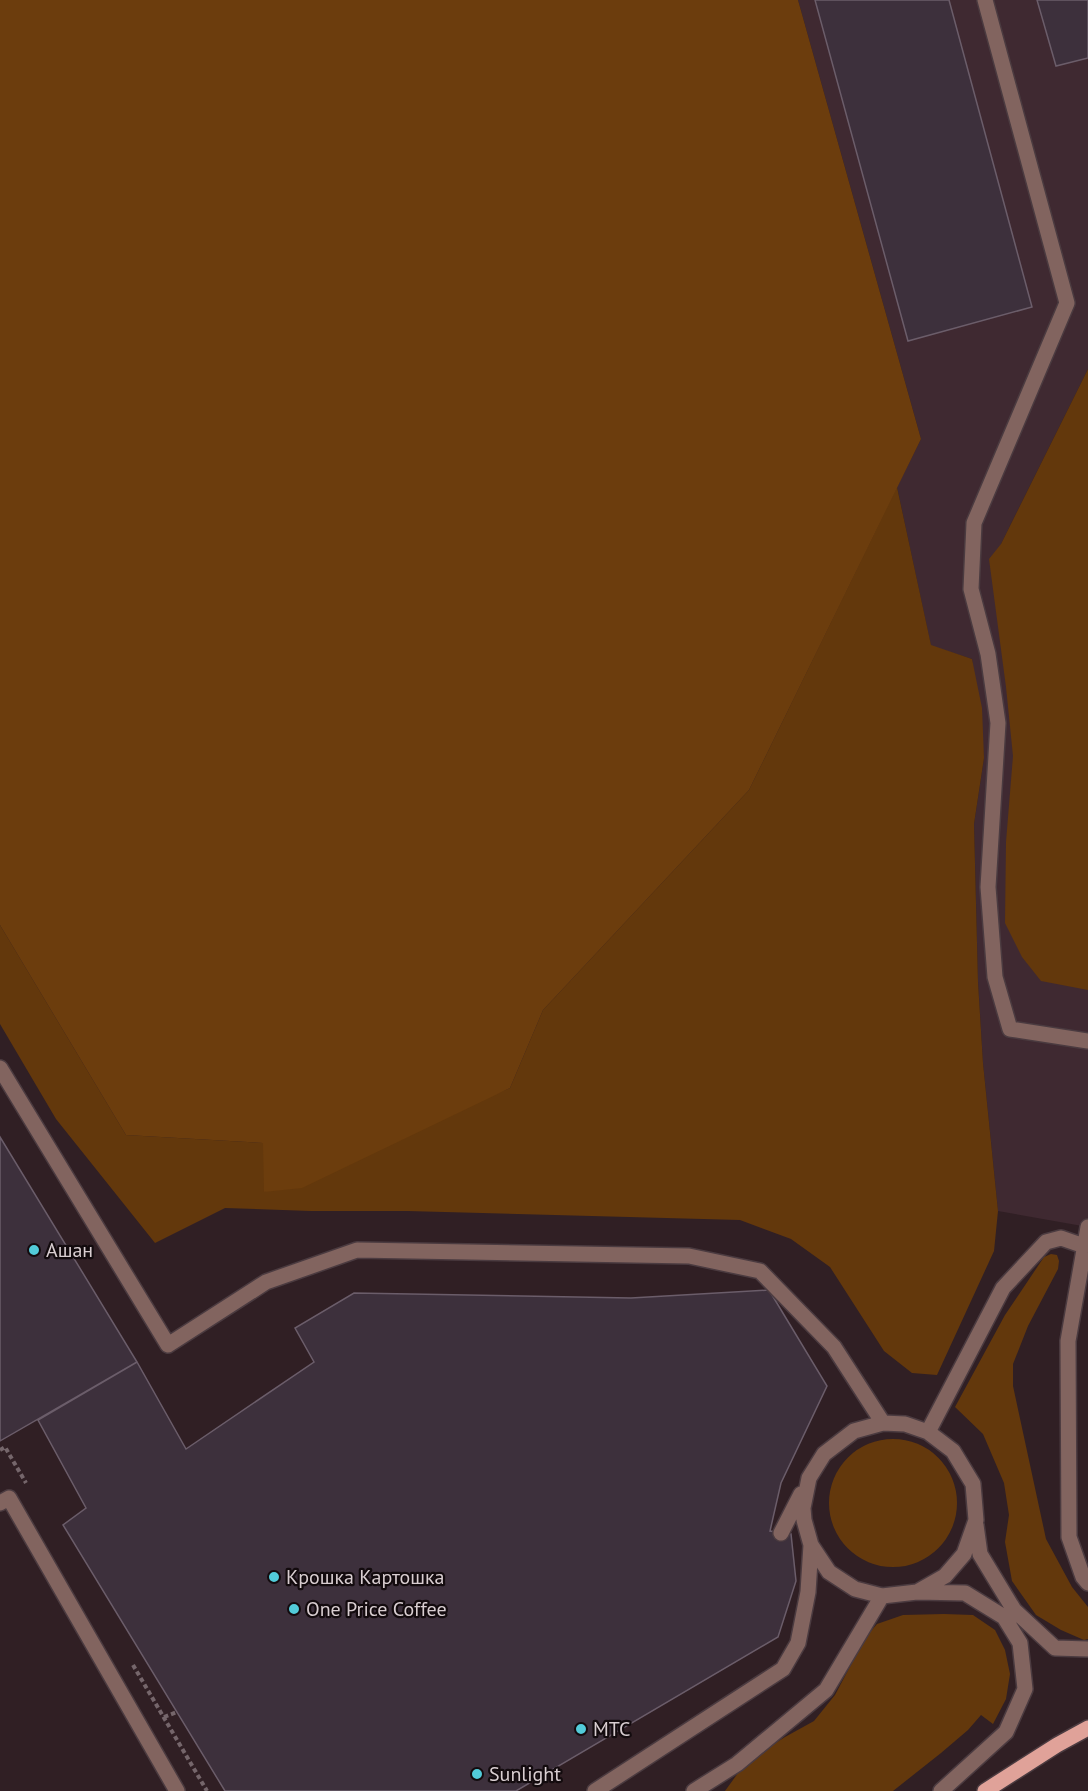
<svg xmlns="http://www.w3.org/2000/svg" width="1088" height="1791" viewBox="0 0 1088 1791" font-family="'PT Sans',sans-serif">
<style>
.built{fill:#3f2931}
.green{fill:#63380c}
.forest{fill:#6c3d0d}
.building{fill:#3d303c;stroke:#6b5d6a;stroke-width:1.5}
.lines{fill:none;stroke-linecap:round;stroke-linejoin:round}
.minor-casing{stroke:#4b3b40;stroke-width:18}
.major-casing{stroke:#4b3b40;stroke-width:18}
.path{stroke:#75666b;stroke-width:4;stroke-dasharray:4.5 3;stroke-linecap:butt}
.minor{stroke:#82645f;stroke-width:15}
.major{stroke:#e0a299;stroke-width:15}
.poi-dot{fill:#52cbd9;stroke:#130b0e;stroke-width:2}
.labels{text-anchor:middle;stroke-width:4.5;stroke-linejoin:round;paint-order:stroke}
.poi-label{font-size:20px;fill:#d9ced1;stroke:#130b0e;text-anchor:start}
</style>
<rect width="100%" height="100%" fill="#301f24"/>
<path class="built" d="M798 0H1088V369L1001 544 1088 644V1227L998 1211 983 1063 978 982 974 824 984 758 972 659 931 646 897 487 921 439Z"/>
<path class="green" d="M1088 369V990L1041 981 1022 957 1005 923 1006 842 1013 756 1006 687 989 559 1001 544Z
M897 487 931 645 972 659 982 708 984 758 974 824 978 982 983 1063 998 1211 994 1251 937 1375 912 1373 884 1351 830 1267 791 1239 740 1220 407 1211H311L225 1208 155 1243 56 1119 0 1024V925L126 1135 264 1143V1192L510 1088 543 1010 749 790Z
M1051 1254 1057 1255 1059 1261 1058 1269 1028 1326 1013 1364V1386L1046 1539 1072 1587 1088 1607V1639L1084 1640 1061 1630 1036 1615 1012 1581 1005 1542 1009 1515 1004 1483 983 1434 955 1407 1005 1315 1044 1257Z
M829 1503a64 64 0 1 1 128 0a64 64 0 1 1-128 0Z
M944 1614 973 1615 995 1630 1005 1650 1010 1674 1006 1699 993 1724 981 1715 968 1730 941 1753 893 1791H725L746 1762 785 1737 814 1721 835 1695 865 1638 877 1624 903 1615Z"/>
<path class="forest" d="M0 0H798L921 439 749 790 543 1010 510 1088 302 1188 264 1192 263 1143 126 1135 0 925Z"/>
<path class="building" d="M815 0H949L1032 307 908 341Z
M1037 0H1088V58L1056 66Z
M0 1137 137 1362 0 1441Z
M769 1290 827 1386 781 1483 770 1531 791 1534 796 1581 778 1637 516 1791H225L63 1525 86 1508 38 1420 137 1362 186 1449 314 1362 295 1328 354 1293 631 1298Z"/>
<g class="lines">
<defs>
<path id="minor" d="M985 0 1067 303 974 523 971 589 988 654 998 723 988 887 995 977 1010 1029 1088 1041
M0 1068 168 1345 266 1282 357 1250 689 1256 760 1271 834 1347 883 1423
M1088 1227 1068 1341 1069 1537 1083 1577 1088 1583
M928 1432 1003 1288 1046 1242 1061 1238 1084 1246
M0 1503 9 1498 177 1791
M976 1525 980 1554 1014 1610 1055 1648 1088 1649
M781 1533 801 1494
M917 1592 945 1576 964 1554 976 1520 973 1484 953 1451 928 1432 905 1424 883 1423 854 1431 824 1454 809 1478 803 1508 804 1520 811 1545 829 1572 855 1589 882 1596 917 1592 965 1593 1004 1617 1020 1643 1025 1689 1006 1732 941 1791
M595 1791 783 1669 798 1643 808 1592 811 1545
M694 1791 737 1764 826 1690 882 1596"/>
<path id="major" d="M985 1791 1057 1745 1088 1728"/>
</defs>
<use href="#minor" class="minor-casing"/>
<use href="#major" class="major-casing"/>
<path class="path" d="M0 1450 5 1447 26 1483
M133 1665 207 1791
M164 1717 177 1712"/>
<use href="#minor" class="minor"/>
<use href="#major" class="major"/>
</g>
<g class="poi-dot">
<circle cx="34" cy="1250" r="6"/>
<circle cx="274" cy="1577" r="6"/>
<circle cx="294" cy="1609" r="6"/>
<circle cx="581" cy="1729" r="6"/>
<circle cx="477" cy="1774" r="6"/>
</g>
<g class="labels">
<g class="poi-label">
<text x="46" y="1257">Ашан</text>
<text x="286" y="1584">Крошка Картошка</text>
<text x="306" y="1616">One Price Coffee</text>
<text x="593" y="1736">МТС</text>
<text x="489" y="1781">Sunlight</text>
</g>
</g>
</svg>
